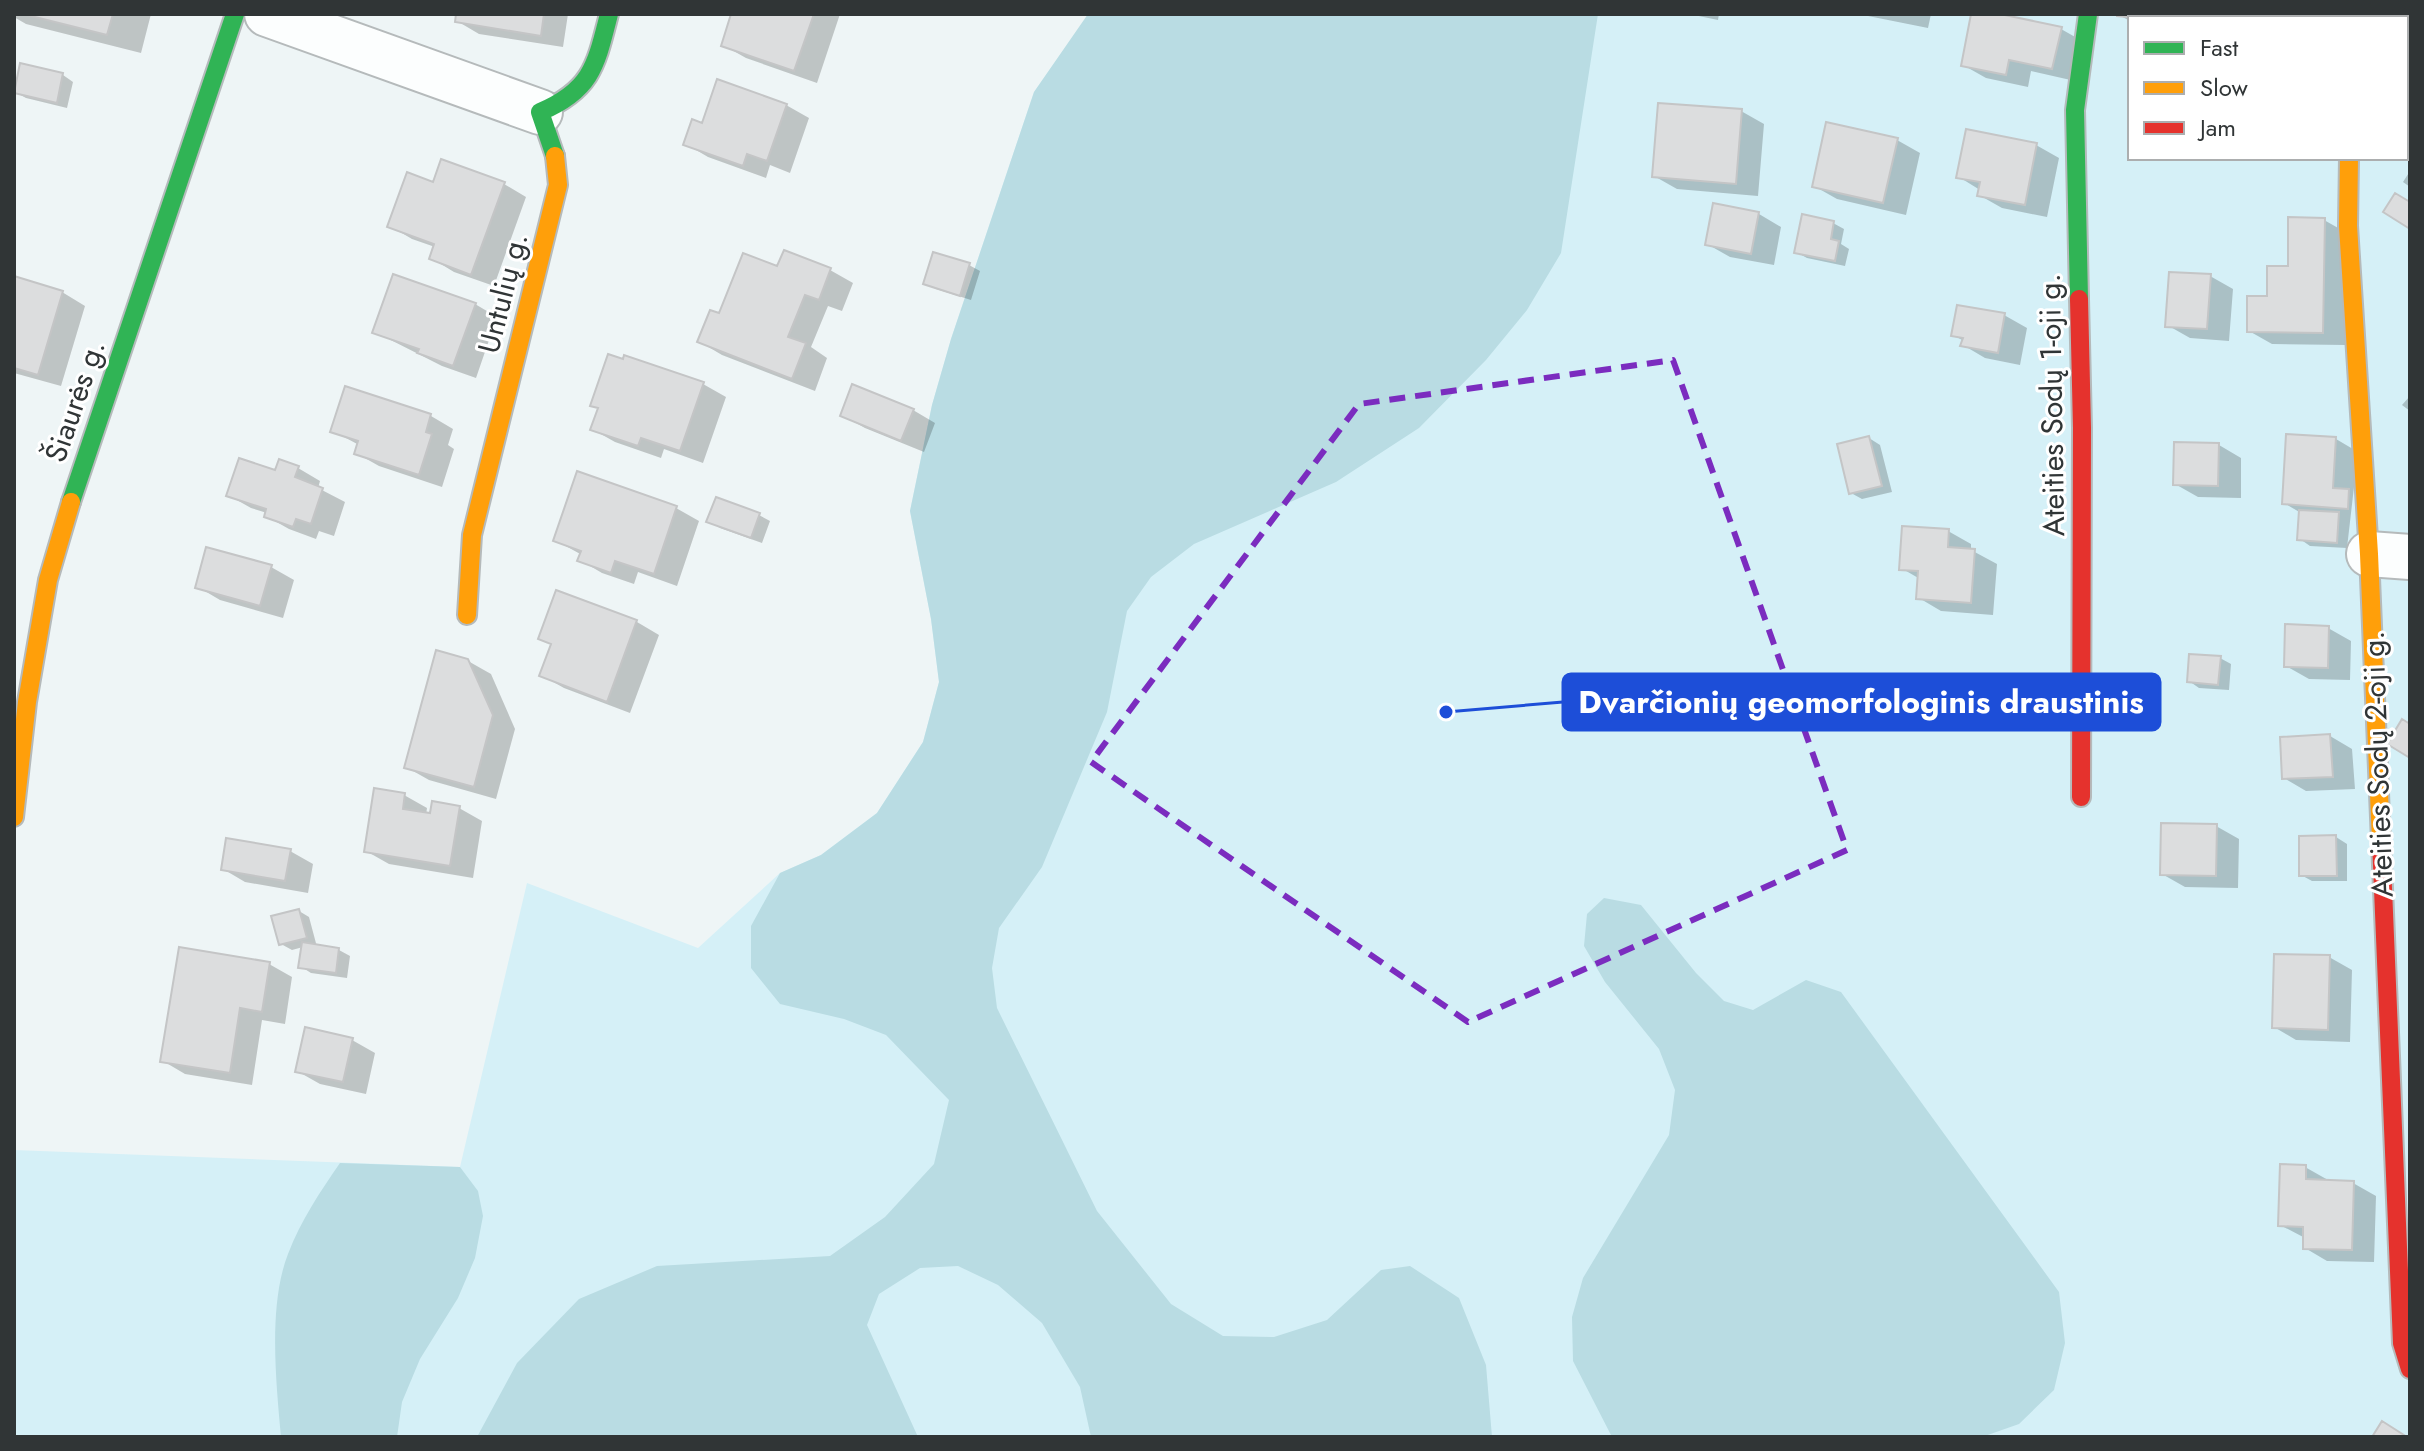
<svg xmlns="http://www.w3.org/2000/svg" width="2424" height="1451" viewBox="0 0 2424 1451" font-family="Jost,sans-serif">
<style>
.green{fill:#d5f0f7;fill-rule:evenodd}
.forest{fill:#b9dce3}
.shadow{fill:#0003}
.building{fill:#dcddde;stroke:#c4c5c6;stroke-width:2}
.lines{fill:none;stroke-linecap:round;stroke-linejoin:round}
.street-casing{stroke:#b5babb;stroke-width:48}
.fast-casing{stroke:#b5babb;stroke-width:22}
.slow-casing{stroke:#b5babb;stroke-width:22}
.jam-casing{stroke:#b5babb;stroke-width:22}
.street{stroke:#fcfefe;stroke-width:44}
.fast{stroke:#30b455;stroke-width:18}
.slow{stroke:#ff9f0a;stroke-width:18}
.jam{stroke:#e5322d;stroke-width:18}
.marked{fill:none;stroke:#7b2cbf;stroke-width:6;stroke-dasharray:16 10;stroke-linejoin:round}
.labels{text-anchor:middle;stroke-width:6;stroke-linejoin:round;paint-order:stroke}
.street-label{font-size:30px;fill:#303536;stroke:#fff}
.leader{fill:none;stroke:#1d4ed8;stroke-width:3}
.callout-dot{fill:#1d4ed8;stroke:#fff;stroke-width:3}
.callout{fill:#1d4ed8;stroke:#1d4ed8;stroke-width:3}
.callout-label{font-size:32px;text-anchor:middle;font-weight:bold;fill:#fff}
</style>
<rect width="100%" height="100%" fill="#eef5f6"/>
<path class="green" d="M1089 14H2410V1437H14V1150L460 1167 527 883 698 948 780 873 821 855 877 813 923 742 939 682 931 619 910 511 932 405 951 339 1034 92ZM2130 18H2406V158H2130Z"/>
<path class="forest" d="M1088 14H1598L1561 253 1527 310 1486 360 1419 428 1336 482 1194 544 1151 577 1127 611 1107 712 1042 867 999 928 992 968 997 1008 1097 1211 1171 1304 1223 1336 1274 1337 1327 1320 1381 1270 1410 1266 1459 1298 1486 1365 1492 1437H1091L1080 1387 1042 1323 998 1285 958 1266 920 1268 879 1294 867 1325 918 1437H477L517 1363 579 1299 657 1266 830 1256 885 1217 934 1164 949 1100 886 1035 844 1019 780 1004 751 968V926L780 873 821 855 877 813 923 742 939 682 931 619 910 511 932 405 951 339 1034 92Z
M1604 898 1641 905 1696 973 1724 1001 1753 1010 1806 980 1841 992 2059 1292 2065 1343 2054 1390 2019 1424 1982 1437H1612L1573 1361 1572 1317 1583 1278 1669 1135 1675 1090 1659 1049 1605 982 1584 946 1587 914Z
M340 1163 460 1167 478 1191 483 1216 475 1258 458 1298 420 1359 402 1402 397 1437H281C276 1382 268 1305 288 1254 301 1220 320 1192 340 1163Z"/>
<path class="shadow" d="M14 14H151L141 53 26 24 14 17Z
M445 14H568L563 47 479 34 457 21 458 16Z
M733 14H840L817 83 746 58 723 45Z
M1689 14H1719L1718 20Z
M1858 14H1931L1928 28Z
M1973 14H1991L2061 29 2084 42 2075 81 2031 71 2028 87 1986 78 1963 65Z
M2208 14 2209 18H2130V21L2119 15Z
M2294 14H2344V18H2293Z
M21 66 63 75 73 82 67 108 26 98 15 92Z
M786 105 809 118 790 173 770 165 766 178 708 157 686 144 703 125Z
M1741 111 1764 124 1758 196 1677 189 1654 176Z
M1897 140 1920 153 1906 215 1837 199 1814 186Z
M2036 145 2059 158 2047 217 2002 208 1979 195 1980 190 1959 177Z
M2410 171V187L2403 182Z
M434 184H504L526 197 494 286 454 272 431 258 435 247 412 239 390 226Z
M1759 214 1781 227 1774 265 1730 257 1707 244Z
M2324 220 2347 233 2346 345 2272 344 2249 331 2269 298Z
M1833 223 1844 229 1841 244 1849 249 1845 266 1807 258 1796 252Z
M785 252 830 270 853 283 842 311 828 306 811 347 827 358 815 391 722 355 700 342 778 269Z
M934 254 969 265 980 271 971 300 936 289 925 283Z
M2210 276 2233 289 2229 341 2190 338 2167 325Z
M14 278 62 292 85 306 61 386 14 373Z
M475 304 497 317 476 378 442 366 375 332Z
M2004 315 2027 328 2020 365 1985 358 1963 345 1964 341 1953 335Z
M703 384 726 397 703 463 664 449 661 458 615 442 592 429 599 409Z
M346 389 431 416 453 429 448 445 454 449 442 487 379 466 356 453 359 445 333 431Z
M2410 396V411L2402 405Z
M913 410 935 423 924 452 865 428 842 415Z
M1869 438 1880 445 1892 492 1862 499 1851 493Z
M2336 439 2358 452 2347 548 2310 546 2300 539 2301 513 2284 503Z
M2219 445 2241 458V498L2198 497 2175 484Z
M298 468 320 481 318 488 345 502 334 536 319 531 316 539 289 529 266 516 267 513 251 508 228 495 276 472Z
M578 474 676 508 699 521 677 586 638 572 634 584 602 573 580 560 582 555 555 540Z
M759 515 770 521 762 543 720 528 709 521Z
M1948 531 1971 544V550L1997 564 1993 615 1941 611 1919 598 1920 579 1901 568Z
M271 567 294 580 283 618 220 600 198 587Z
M557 592 637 622 659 635 630 713 564 688 541 675 552 645 540 638Z
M2328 628 2351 641 2350 680 2309 679 2286 666Z
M2220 658 2231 664 2229 690 2199 688 2189 681Z
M468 661 491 674 515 729 496 799 429 780 406 767Z
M2330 736 2352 749 2355 789 2306 791 2284 778Z
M404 795 427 808 426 815 459 808 482 821 473 878 389 864 366 851Z
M2216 826 2239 839 2238 888 2185 887 2162 874Z
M2336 837 2347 844V881H2312L2301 875Z
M290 851 313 864 308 893 245 882 223 869Z
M299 911 309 917 317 947 339 950 350 956 347 978 311 973 300 966 303 947 292 950 281 944Z
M2329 957 2352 970 2350 1042 2296 1040 2274 1027Z
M269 964 292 977 285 1024 262 1020 252 1085 185 1074 163 1061Z
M352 1040 375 1053 366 1094 320 1084 297 1071Z
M2305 1167 2328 1180 2353 1183 2376 1196 2374 1262 2327 1261 2305 1248V1238L2280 1225Z"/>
<path class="building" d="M23 14H113L107 35Z
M456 14H544L541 36 455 22Z
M731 14H814L794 71 721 46Z
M1971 14H2000L2062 27 2052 69 2009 60 2006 75 1961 66Z
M2117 14H2186L2185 18H2138L2117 16Z
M2410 39V111L2406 108V45Z
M20 63 63 73 57 103 14 93Z
M717 79 787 104 767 161 747 154 743 166 683 145 692 119 702 123Z
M1658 103 1742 109 1736 184 1652 177Z
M1826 122 1898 138 1883 203 1812 187Z
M1966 129 2037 143 2025 205 1977 196 1980 182 1956 178Z
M441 159 505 182 471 275 429 259 434 244 387 227 407 172 433 182Z
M2395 193 2410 202V229L2383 212Z
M1713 203 1759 212 1751 254 1705 245Z
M1802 214 1834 221 1831 239 1839 241 1835 261 1794 253Z
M2288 217 2325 218 2323 333 2247 332V296H2267V266H2288Z
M784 250 831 268 819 300 805 295 788 337 806 343 792 379 697 342 710 310 719 313 743 253 777 266Z
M933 252 970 263 960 296 923 284Z
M2169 272 2211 274 2207 329 2165 327Z
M393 274 476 303 453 366 417 353 419 349 372 333Z
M14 276 63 291 38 375 14 368Z
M1957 305 2005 313 1998 353 1960 346 1963 338 1951 336Z
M608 354 623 359 624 355 704 382 680 451 641 438 638 446 590 430 598 408 590 406Z
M852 384 914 409 901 441 840 416Z
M345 386 431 414 426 432 432 434 419 475 354 454 358 441 330 432Z
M2286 434 2336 437 2333 488 2349 489 2348 509 2282 504Z
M1869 436 1882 486 1849 494 1837 444Z
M2174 442 2219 443 2218 486 2173 485Z
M239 458 275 470 279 459 299 466 295 477 323 488 311 524 296 519 293 527 264 517 266 509 226 496Z
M577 471 677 506 654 574 615 561 611 573 577 561 581 551 553 541Z
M716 497 760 513 751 538 706 522Z
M2299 510 2339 512 2337 543 2297 540Z
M1902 526 1949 529 1948 547 1975 549 1971 603 1916 599 1918 571 1899 570Z
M206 547 272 565 260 606 195 588Z
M556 590 637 620 607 702 539 676 551 644 538 639Z
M2285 624 2329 626 2328 668 2284 667Z
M436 650 468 659 493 715 474 787 404 768Z
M2189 654 2221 656 2218 685 2187 682Z
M2402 719 2410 724V758L2387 744Z
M2330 734 2333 777 2282 779 2280 737Z
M374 788 405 793 403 809 430 813 432 801 460 806 450 866 364 852Z
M2161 823 2217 824 2216 876 2160 875Z
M2336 835 2337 876H2299V836Z
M226 838 291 849 285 881 221 870Z
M299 909 307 938 279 945 271 916Z
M302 942 339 948 336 973 298 968Z
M179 947 270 962 262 1012 240 1008 230 1073 160 1062Z
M2274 954 2330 955 2328 1030 2272 1028Z
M305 1027 353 1038 343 1082 295 1072Z
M2280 1164 2306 1165V1179L2354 1181 2352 1250 2303 1249V1227L2278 1226Z
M2382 1421 2407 1437H2372Z"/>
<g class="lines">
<defs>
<path id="street" d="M267 14 540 112
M2352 18V14
M2369 554 2410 557"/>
<path id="fast" d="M555 156 540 112C592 90 596 65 609 14
M2079 299 2075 110 2088 14
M71 502 235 14"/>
<path id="slow" d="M2349 158 2348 226 2369 554 2381 841
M467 615 472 535 558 185 555 156
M14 817 27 702 48 580 71 502"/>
<path id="jam" d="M2079 299 2082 428 2081 797
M2381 841 2402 1343 2410 1369"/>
</defs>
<use href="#street" class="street-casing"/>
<use href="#fast" class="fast-casing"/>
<use href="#slow" class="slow-casing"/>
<use href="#jam" class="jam-casing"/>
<use href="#street" class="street"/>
<use href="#fast" class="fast"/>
<use href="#slow" class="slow"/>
<use href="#jam" class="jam"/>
</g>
<path class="marked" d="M1673 360 1847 850 1468 1022 1091 762 1359 404Z"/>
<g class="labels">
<g class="street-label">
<text transform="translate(503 293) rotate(-76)" y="10">Untulių g.</text>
<text transform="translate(75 401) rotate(-71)" y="10">Šiaurės g.</text>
<text transform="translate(2052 405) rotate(-91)" y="10">Ateities Sodų 1-oji g.</text>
<text transform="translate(2378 764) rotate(-92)" y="10">Ateities Sodų 2-oji g.</text>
</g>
</g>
<path class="leader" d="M1446 712L1563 702"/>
<circle class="callout-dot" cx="1446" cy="712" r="8"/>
<rect class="callout" x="1563" y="674" width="597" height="56" rx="8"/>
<g class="callout-label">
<text x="1861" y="713">Dvarčionių geomorfologinis draustinis</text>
</g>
<rect width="2424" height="1451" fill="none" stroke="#303536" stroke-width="32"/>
<rect x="2128" y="16" width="280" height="144" fill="#ffffff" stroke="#acaeaf" stroke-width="2"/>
<rect x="2144" y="42" width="40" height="12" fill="#30b455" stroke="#acaeaf" stroke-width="2"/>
<text x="2200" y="56" font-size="24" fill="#303536">Fast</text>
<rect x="2144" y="82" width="40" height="12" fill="#ff9f0a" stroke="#acaeaf" stroke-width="2"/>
<text x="2200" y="96" font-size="24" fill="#303536">Slow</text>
<rect x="2144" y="122" width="40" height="12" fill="#e5322d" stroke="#acaeaf" stroke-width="2"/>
<text x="2200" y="136" font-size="24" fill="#303536">Jam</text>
</svg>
